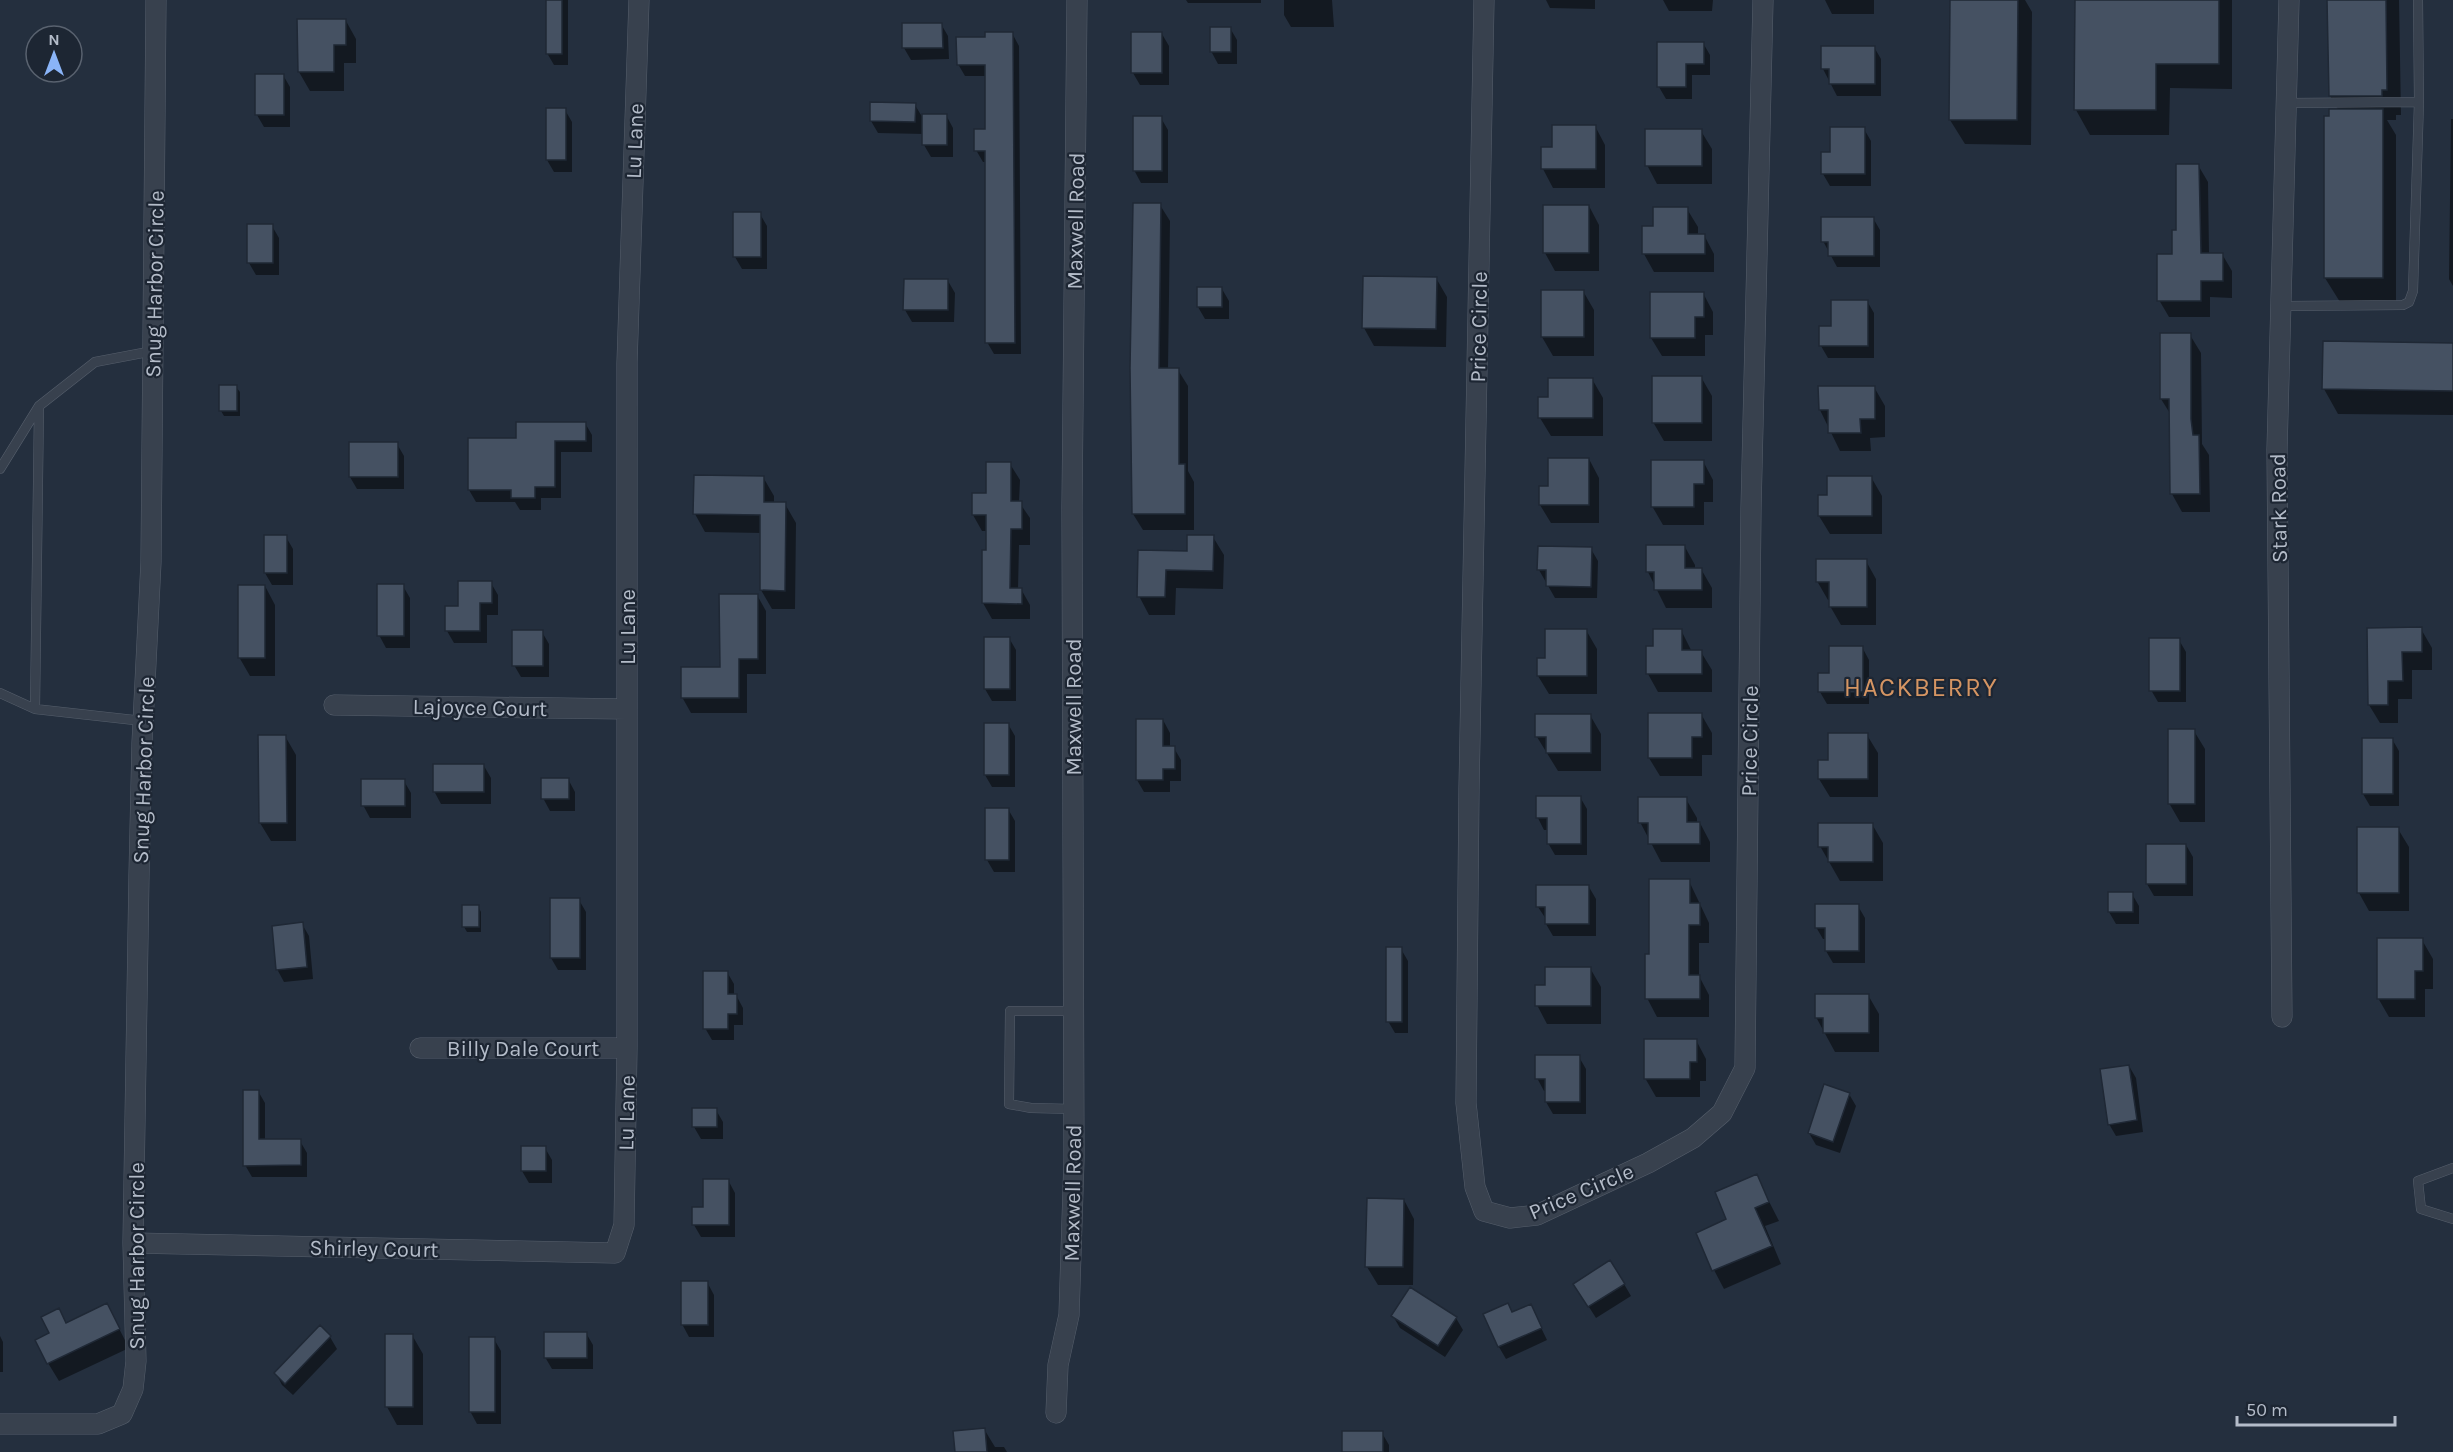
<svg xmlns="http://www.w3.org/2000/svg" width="2453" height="1452" viewBox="0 0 2453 1452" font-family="Karla,sans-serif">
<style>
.shadow{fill:#0007}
.building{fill:#455162;stroke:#1f2835;stroke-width:1.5}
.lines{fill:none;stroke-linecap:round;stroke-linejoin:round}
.service-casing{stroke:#565f6c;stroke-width:10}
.minor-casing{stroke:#565f6c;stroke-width:21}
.service{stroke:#38414e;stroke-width:9}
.minor{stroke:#38414e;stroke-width:20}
.labels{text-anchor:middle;stroke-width:4.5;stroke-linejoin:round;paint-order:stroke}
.street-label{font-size:22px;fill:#b4bcc9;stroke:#1d2633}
.quarter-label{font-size:26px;letter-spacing:1.5px;fill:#d59563;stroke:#1d2633}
</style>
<rect width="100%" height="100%" fill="#242f3e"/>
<path class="shadow" d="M547 0H568V65H554L547 53Z
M1186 0H1261V3H1188Z
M1284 0H1332L1334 27H1291L1284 15Z
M1546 0H1595V9L1550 8Z
M1663 0H1713L1712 11H1669Z
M1825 0H1874V14H1832Z
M1951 0H2025L2032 12 2031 145 1965 144 1950 120Z
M2076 0H2232V89L2170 88 2169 135H2090L2076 110Z
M2329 0H2399L2401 115H2396V120H2387L2396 135V302H2340L2325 278 2330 118 2339 111 2330 96Z
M299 21H346L356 39V63H344V91H310L299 72Z
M941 24 948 36 949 59 911 60 904 48Z
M1230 28 1237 40V64H1218L1211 51Z
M1012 33 1019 46 1021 354H994L987 342V162H983L976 150 986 131V76H965L958 64 987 39Z
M1162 34 1169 46V85H1140L1133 73Z
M1703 43 1710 55V75H1692V99H1666L1659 87Z
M1874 47 1881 59V96H1837L1823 69Z
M283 75 290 87V127H264L257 115Z
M915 105 924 120 946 115 953 128V157H931L924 145V134L878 133 871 121Z
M565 110 572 122V172H554L547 160Z
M1161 118 1168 130V183H1141L1134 170Z
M2451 119H2453V286L2449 279Z
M1595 126 1605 145V188H1553L1543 169V149H1554Z
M1864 129 1871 141V186H1830L1823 174 1831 154Z
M1701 131 1712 149V184H1657L1647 165Z
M2198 165 2208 182 2209 254H2222L2232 271V298L2210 297V317H2169L2159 300 2174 256 2177 231Z
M1160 205 1170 221 1168 370H1178L1188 386V471L1194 482V530H1143L1133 514Z
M1589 206 1599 225V271H1555L1545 253Z
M1687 209 1698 227V235H1704L1714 254V272H1654L1644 254 1655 228Z
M760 214 767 226V269H742L735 257Z
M1873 218 1880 230V267H1837L1823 241Z
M272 226 279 238V275H256L249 263Z
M1436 278 1447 297 1446 347 1374 346 1364 328Z
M948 281 955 293 954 322H912L905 310Z
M1222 289 1229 301V319H1205L1198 307Z
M1583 291 1594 310V356H1553L1542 337Z
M1703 293 1713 312V335H1705V356H1662L1651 338Z
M1867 301 1874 313V358H1828L1821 346V328H1833Z
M2190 335 2201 353 2202 444 2209 455 2210 512H2182L2172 494 2171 415 2161 399Z
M2453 344V415L2338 414 2324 389Z
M1701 377 1712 396V441H1664L1653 422Z
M1592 379 1603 398V436H1551L1540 418Z
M236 387 240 392V416H224L221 411Z
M1874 387 1885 406V437L1870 438 1871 451H1840L1820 410Z
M585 423 592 435V452H561V498H541V510H520L515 502H476L469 490 517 439Z
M397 444 404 456V489H357L350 477Z
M1589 459 1599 478V523H1551L1540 505Z
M1703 461 1713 480V502H1704V525H1663L1652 506Z
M1010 464 1020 480 1019 502 1030 518V545H1019L1018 589H1021L1030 605V619H992L983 603 988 531H982L973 515V495H987Z
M763 477 774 496V504H785L796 523 795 609H772L761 590 762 533 705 532 695 514Z
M1871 477 1882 496V534H1830L1819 516 1829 496Z
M286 537 293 549V585H272L265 573Z
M1213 537 1224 555 1223 589 1176 588 1175 615H1149L1139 596 1140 551 1188 552Z
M1685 547 1695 565V569H1701L1712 588V608H1666L1648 572Z
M1591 549 1598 561 1597 598H1555L1539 570Z
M1866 561 1876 579V625H1841L1830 606V600H1828L1817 581Z
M491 583 498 595V615H487V643H454L447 631 460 608Z
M265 586 275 605V676H250L239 657Z
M403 586 410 598V648H386L379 635Z
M757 595 766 611V674H747V713H691L682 697 721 669Z
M2421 629 2432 648V670H2412V699H2398V723H2380L2369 705 2368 630Z
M1586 630 1597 649V694H1549L1538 676 1547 659Z
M1681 630 1692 652H1701L1712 670V692H1658L1648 674 1655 647Z
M542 632 549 644V677H521L514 665Z
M1009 638 1016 650V701H992L985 689Z
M2179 640 2186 652V702H2158L2151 690Z
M1862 647 1869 660V704H1827L1820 692 1830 674Z
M1701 714 1712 733V755H1702V776H1660L1649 758Z
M1537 715H1590L1601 734V771H1558L1537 737Z
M1163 720 1170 733V748H1174L1181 760V781H1170V792H1144L1137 780Z
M985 724H1008L1015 736V787H992L985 775Z
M2194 731 2205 749V822H2180L2169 803Z
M1867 735 1878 753V797H1830L1819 779 1830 762Z
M285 736 296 755V841H271L260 823Z
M2392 739 2399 751V806H2370L2363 794Z
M484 766 491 778V804H441L434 791Z
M568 779 575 792V811H550L543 798Z
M404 781 411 793V818H370L363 805Z
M1580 797 1587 809V855H1555L1548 843V830H1544L1538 818Z
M1686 799 1697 818V823H1700L1710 842V862H1661L1640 822Z
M1008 809 1015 821V872H994L987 860Z
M1872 824 1883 843V881H1840L1820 846Z
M2398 829 2409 847V911H2369L2359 893Z
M2186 845 2193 857V896H2154L2147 884Z
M1689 881 1709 923V943H1699V976L1709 995V1017H1657L1647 998 1651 956Z
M1589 887 1596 899V936H1553L1546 924V919L1538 907Z
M2132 894 2139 906V924H2116L2109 912Z
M579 900 586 912V970H558L551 958Z
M478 906 481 912V932H467L464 927Z
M1858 906 1865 918V963H1833L1826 951V939H1823L1816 927Z
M302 924 309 936 313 979 284 982 277 969Z
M2422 940 2433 959V989H2425V1017H2389L2378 998Z
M1401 949 1408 961V1033H1395L1388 1021Z
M1590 968 1601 987V1024H1547L1537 1005Z
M727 972 734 984V995H736L743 1008V1025H734V1040H712L705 1028Z
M1868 995 1879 1014V1052H1835L1816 1017Z
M1696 1040 1706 1059V1081H1700V1097H1656L1645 1078Z
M1579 1057 1586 1069V1114H1553L1546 1102V1091H1544L1537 1078Z
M2129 1066 2136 1078 2143 1132 2116 1136 2109 1124Z
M258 1091 265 1103V1141H300L307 1153V1177H252L245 1165Z
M1849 1094 1856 1106 1840 1153 1816 1145 1809 1133Z
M716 1110 723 1122V1139H701L694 1127Z
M545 1148 552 1160V1183H529L522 1171Z
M1756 1176 1779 1221 1765 1226 1781 1264 1724 1289 1714 1270 1728 1220Z
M728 1180 735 1193V1237H701L694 1225V1208H705Z
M1404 1200 1414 1219 1413 1285H1378L1367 1267Z
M707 1282 714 1295V1337H689L682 1324Z
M1624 1284 1631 1296 1596 1318 1582 1296Z
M107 1305 129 1348 59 1381 48 1363 67 1325Z
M1530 1305 1547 1340 1506 1359 1499 1347 1512 1313Z
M1393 1316 1456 1318 1463 1330 1445 1357 1400 1328Z
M586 1333 593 1345V1369H552L545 1357Z
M412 1335 423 1354V1425H397L387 1407Z
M0 1336 3 1342V1372H0Z
M330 1337 337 1349 293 1395 282 1385 276 1373Z
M494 1339 501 1351V1424H477L470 1411Z
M984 1429 995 1447H1004L1007 1452H957Z
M1382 1433 1389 1445V1452H1344Z"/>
<path class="building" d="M546 0H562V54H546Z
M1950 0H2018L2017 120H1949Z
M2075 0H2219V64H2156V110H2074Z
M2327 0H2386L2387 90H2382V96H2329Z
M297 19H346V45H334V72H298Z
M902 23H942L943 48H902Z
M1210 27H1231V52H1210Z
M985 32H1013L1015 343H985V151H974V129H985V65H957L956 37H985Z
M1131 32H1162V73H1131Z
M1657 42H1704V64H1686V87H1657Z
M1821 46H1875V84H1829V69H1821Z
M255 74H284V115H255Z
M870 102 916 103 915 122 870 121Z
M546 108H566V160H546Z
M2329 109H2383V278H2324V116H2329Z
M922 114H947V145H922Z
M1133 116H1162V171H1133Z
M1552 125H1596V169H1541V147H1552Z
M1830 127H1865V174H1821V152H1830Z
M1645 129H1702V166H1645Z
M2176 164H2199L2201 253H2223V281H2201V301H2157V254H2172V230H2176Z
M1133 203H1161L1159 368H1179V464H1185V514H1132L1130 368Z
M1543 205H1589V253H1543Z
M1653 207H1688V234H1705V254H1642V226H1653Z
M733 212H761V257H733Z
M1821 217H1874V256H1828V242H1821Z
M247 224H273V263H247Z
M1363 276 1437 277 1436 329 1362 328Z
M904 279H948V310H903Z
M1197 287H1222V307H1197Z
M1541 290H1584V337H1541Z
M1650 292H1704V317H1695V338H1650Z
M1831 300H1868V346H1819V326H1831Z
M2160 333H2191V419L2193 435H2199L2200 494H2170L2169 399H2160Z
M2323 341 2453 343V391L2322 389Z
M1652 376H1702V423H1652Z
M1548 378H1593V418H1538V397H1548Z
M219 385H237V411H219Z
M1818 386H1875V419H1860L1861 433H1828V410H1819Z
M516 422H586V441H555V487H535V498H511V490H468V438H516Z
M349 442H398V477H349Z
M1548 458H1589V505H1539V486H1548Z
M1651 460H1704V484H1694V507H1651Z
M986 462H1011V501H1022V529H1011L1010 588H1022V604L982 603V550H986V515H972V493H986Z
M694 475 764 476V502H786L785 591 760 590V515L693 514Z
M1827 476H1872V516H1818V495H1827Z
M264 535H287V573H264Z
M1187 535H1214L1213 571 1166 570 1165 597H1137L1138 550 1187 551Z
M1646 545H1685V568H1702V590H1654V572H1646Z
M1538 546 1592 547 1591 587 1546 586V570H1537Z
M1816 559H1867V607H1829V582H1816Z
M458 581H492V603H480V631H445V606H458Z
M377 584H404V636H377Z
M238 585H265V658H238Z
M719 594H758V659H739V698H681V667H720Z
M2422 627V652H2402L2403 681H2388V705H2368L2367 628Z
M1545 629H1587V676H1537V658H1545Z
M1653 629H1682V650H1702V674H1646V646H1653Z
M512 630H543V666H512Z
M984 637H1010V689H984Z
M2149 638H2180V691H2149Z
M1829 646H1863V692H1818V673H1829Z
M1648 713H1702V737H1692V758H1648Z
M1535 714H1591V753H1546V737H1535Z
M1136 719H1163V746H1175V769H1163V780H1136Z
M984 723H1009V775H984Z
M2168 729H2195V804H2168Z
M1828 733H1868V779H1818V760H1828Z
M258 735H286L287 823H259Z
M2362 738H2393V794H2362Z
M433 764H484V792H433Z
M541 778H569V799H541Z
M361 779H405V806H361Z
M1536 796H1581V844H1547V818H1536Z
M1638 797H1687V822H1700V844H1648V823H1638Z
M985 808H1009V860H985Z
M1818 823H1873V862H1828V847H1818Z
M2357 827H2399V893H2357Z
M2146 844H2186V884H2146Z
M1649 879H1690V903H1700V925H1689V975H1700V999H1645V954H1649Z
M1536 885H1589V924H1545V907H1536Z
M2108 892H2133V912H2108Z
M550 898H580V958H550Z
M1815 904H1859V951H1825V928H1815Z
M462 905H479V927H462Z
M303 922 307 967 276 970 272 926Z
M2377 938H2423V971H2415V999H2377Z
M1386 947H1402V1022H1386Z
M1545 967H1591V1006H1535V985H1545Z
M703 971H728V994H737V1014H728V1029H703Z
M1815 994H1869V1033H1823V1018H1815Z
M1644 1039H1697V1062H1690V1079H1644Z
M1535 1055H1580V1102H1545V1079H1535Z
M2129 1065 2137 1120 2108 1125 2100 1069Z
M1824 1084 1850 1093 1833 1142 1808 1133Z
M243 1090H259V1139H301V1165L243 1166Z
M692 1108H717V1127H692Z
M521 1146H546V1171H521Z
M1757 1174 1769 1202 1755 1208 1772 1246 1712 1271 1696 1233 1726 1219 1715 1192Z
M703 1179H729V1225H692V1207H703Z
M1367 1198 1404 1199 1403 1267H1365Z
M1610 1260 1625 1284 1588 1307 1573 1284Z
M681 1281H708V1325H681Z
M1410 1287 1457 1317 1438 1346 1391 1316Z
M107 1303 120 1329 47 1364 35 1340 49 1333 41 1317 59 1308 66 1323Z
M1508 1303 1512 1312 1531 1304 1542 1328 1498 1347 1483 1314Z
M320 1325 331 1336 285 1384 274 1373Z
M544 1332H587V1358H544Z
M385 1334H413V1407H385Z
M469 1337H495V1412H469Z
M985 1428 987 1452H955L953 1431Z
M1342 1431H1383V1452H1342Z"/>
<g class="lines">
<defs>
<path id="service" d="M2286 103 2419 102 2418 0
M2281 306 2403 305 2409 302 2413 291 2419 102
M0 469 39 406 95 362 153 351
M0 693 35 709 143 721
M35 709 39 406
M1074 1109 1031 1108 1009 1104 1010 1011H1074
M2453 1168 2418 1181 2421 1209 2453 1219"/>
<path id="minor" d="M1484 0 1469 789 1466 1103 1475 1187 1484 1211 1510 1218 1537 1215 1648 1163 1693 1138 1722 1113 1745 1068 1751 509 1763 0
M334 705 627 709
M2282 1017 2277 450 2289 0
M420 1048H627
M133 1243 615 1253 624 1225 627 1048V363L639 0
M1056 1413 1058 1365 1069 1315 1074 1159 1072 507 1077 0
M0 1424H98L122 1414 133 1389 136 1361 133 1243 139 875 142 743 151 562 156 0"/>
</defs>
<use href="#service" class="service-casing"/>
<use href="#minor" class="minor-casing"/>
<use href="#service" class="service"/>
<use href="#minor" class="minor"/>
</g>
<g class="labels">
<g class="street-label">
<text transform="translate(634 141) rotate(-88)" y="8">Lu Lane</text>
<text transform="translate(1075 221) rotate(-89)" y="8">Maxwell Road</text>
<text transform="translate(154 284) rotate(-89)" y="8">Snug Harbor Circle</text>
<text transform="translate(1478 327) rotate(-89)" y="8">Price Circle</text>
<text transform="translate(2278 508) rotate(-91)" y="8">Stark Road</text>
<text transform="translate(627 627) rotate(-90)" y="8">Lu Lane</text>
<text transform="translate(480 707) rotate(1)" y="8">Lajoyce Court</text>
<text transform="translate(1073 707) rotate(-90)" y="8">Maxwell Road</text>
<text transform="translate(1749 741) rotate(-89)" y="8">Price Circle</text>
<text transform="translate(143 770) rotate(-88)" y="8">Snug Harbor Circle</text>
<text x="523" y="1056">Billy Dale Court</text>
<text transform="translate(626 1113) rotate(-89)" y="8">Lu Lane</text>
<text transform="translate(1581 1191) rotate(-23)" y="8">Price Circle</text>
<text transform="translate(1072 1193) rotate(-89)" y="8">Maxwell Road</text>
<text transform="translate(374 1248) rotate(1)" y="8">Shirley Court</text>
<text transform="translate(136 1256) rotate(-90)" y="8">Snug Harbor Circle</text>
</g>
<g class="quarter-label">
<text x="1921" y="696">HACKBERRY</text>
</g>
</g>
<g transform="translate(54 54)"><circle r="28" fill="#1d2633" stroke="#59626f" stroke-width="1.5"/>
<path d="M0-4.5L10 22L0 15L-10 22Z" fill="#8ab4f8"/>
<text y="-9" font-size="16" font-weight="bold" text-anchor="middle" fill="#b4bcc9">N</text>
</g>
<path d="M2237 1416v9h158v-9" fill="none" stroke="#b4bcc9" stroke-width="3"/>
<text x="2246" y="1416" font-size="18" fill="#b4bcc9" stroke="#1d2633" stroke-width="4.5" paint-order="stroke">50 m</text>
</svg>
